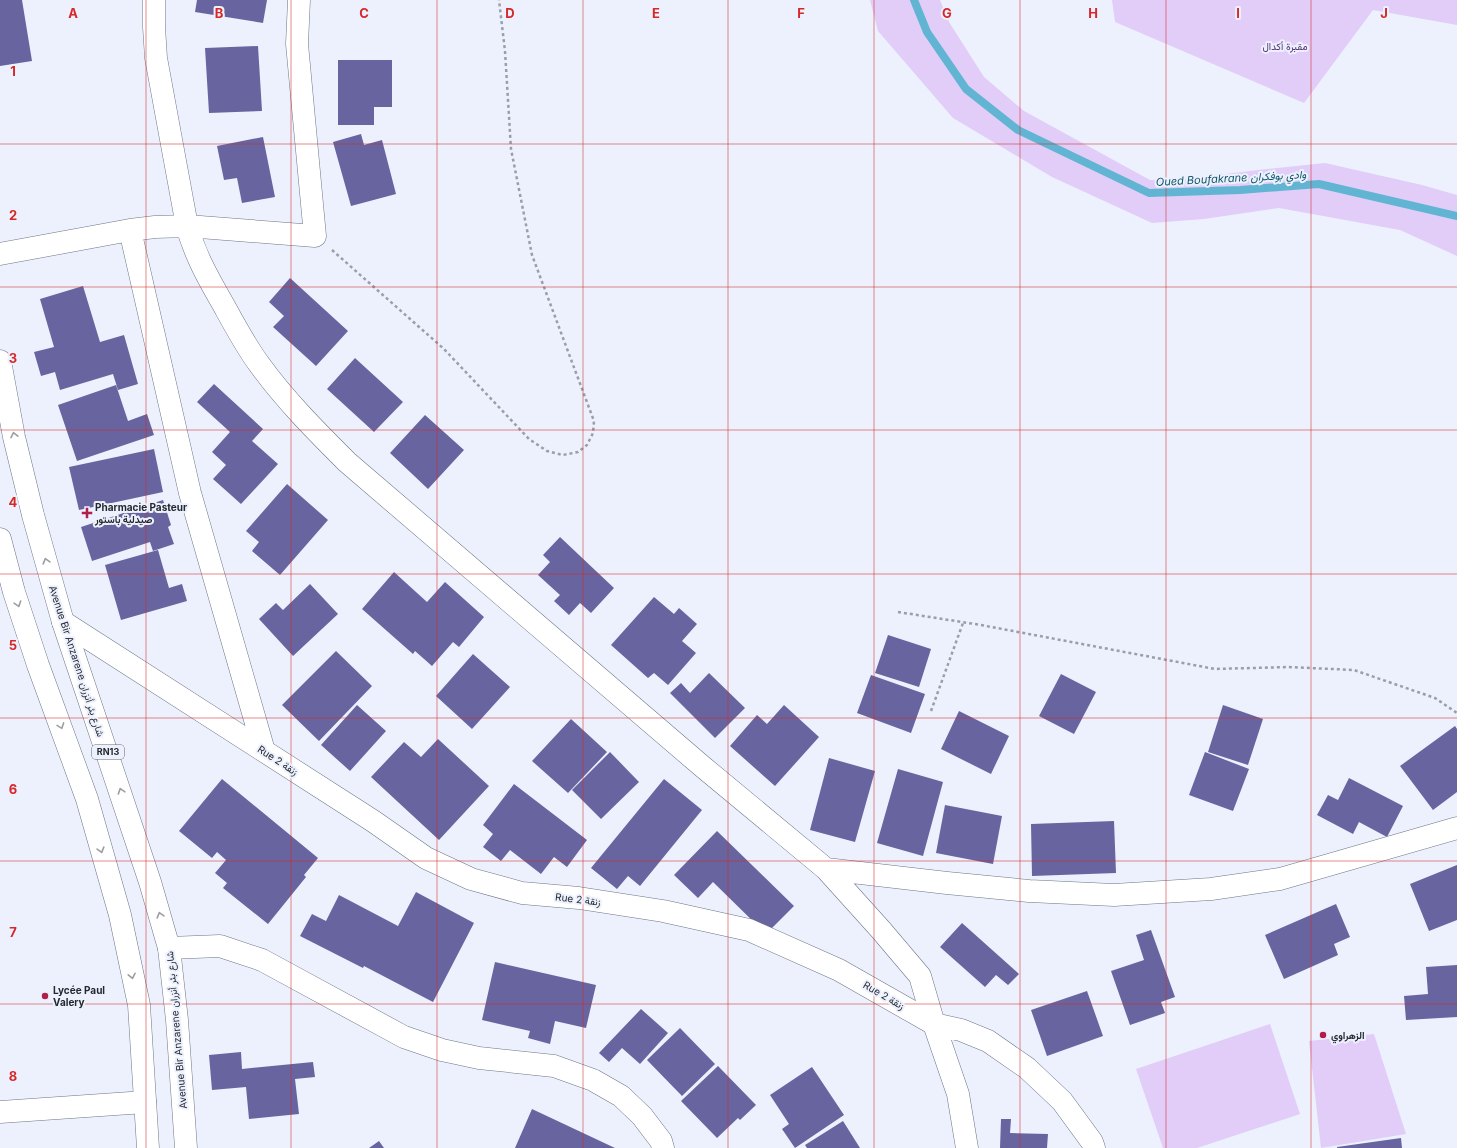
<svg xmlns="http://www.w3.org/2000/svg" width="1457" height="1148" viewBox="0 0 1457 1148" font-family="Inter,Vazirmatn,sans-serif">
<style>
.green{fill:#e2cdf8}
.lines{fill:none;stroke-linecap:round;stroke-linejoin:round}
.stream{stroke:#62b5d2;stroke-width:8}
.building{fill:#68649f}
.minor-casing{stroke:#6d7586;stroke-width:23}
.major-casing{stroke:#6d7586;stroke-width:23}
.path{stroke:#9a9ea8;stroke-width:2.5;stroke-dasharray:3 3;stroke-linecap:butt}
.minor{stroke:#fff;stroke-width:22}
.major{stroke:#fff;stroke-width:22}
.oneway{stroke:#9d9ea1}
.grid{fill:none;stroke:#d62828;stroke-width:1;stroke-opacity:0.55}
.poi-dot{fill:#b01f4c;stroke:#ecf1fd;stroke-width:1.5}
.labels{text-anchor:middle;stroke-width:4;stroke-linejoin:round;paint-order:stroke}
.shield{fill:#ecf1fd;stroke:#61646d;stroke-width:1}
.shield-label{font-size:9px;font-weight:bold;fill:#25282f}
.park-label{font-size:10px;fill:#593179;stroke:#ecf1fd}
.poi-label{font-size:10px;font-weight:bold;fill:#25282f;stroke:#ecf1fd;text-anchor:start}
.street-label{font-size:10px;fill:#25282f;stroke:#ecf1fd}
.water-label{font-size:11px;font-style:italic;fill:#0f556a;stroke:#ecf1fd}
.grid-label{font-size:13px;text-anchor:middle;font-weight:bold;fill:#d62828;stroke:#ecf1fd;stroke-width:4;stroke-linejoin:round;paint-order:stroke}
</style>
<rect width="100%" height="100%" fill="#ecf1fd"/>
<path class="green" d="M870 0H940L949 22 984 77 1024 111 1150 180H1177L1258 170 1325 163 1422 185 1457 195V256L1400 230 1279 208 1204 219 1152 223 1052 177 953 118 878 31Z
M1112 0H1457V25L1373 10 1304 103 1115 22Z
M1270 1024 1300 1114 1197 1148H1163L1136 1069Z
M1374 1034 1406 1134 1321 1148 1309 1041Z"/>
<g class="lines">
<path class="stream" d="M914 0 927 32 966 89 1018 130 1149 193 1240 190 1319 184 1457 216"/>
</g>
<path class="building" d="M0 0H22L32 61 0 66Z
M197 0H267L263 23 195 12Z
M258 46 262 111 209 113 205 48Z
M338 60H392V107H374V125H338Z
M361 134 364 145 382 140 396 194 351 206 333 142Z
M263 137 275 197 242 203 237 178 224 180 217 146Z
M290 278 348 331 316 366 273 327 284 316 269 302Z
M83 286 100 342 124 335 138 384 118 390 113 374 60 390 55 372 41 376 34 352 54 347 40 299Z
M355 358 403 402 374 432 327 389Z
M214 384 263 429 252 441 278 464 241 504 213 479 226 465 212 452 230 432 197 402Z
M116 385 128 421 147 414 154 435 77 461 58 405Z
M425 415 464 450 428 489 390 453Z
M154 449 163 492 79 510 69 467Z
M287 484 328 520 280 575 252 551 259 542 246 531Z
M163 500 171 525 168 527 174 544 153 551 150 542 92 561 81 527Z
M560 537 614 588 591 613 580 603 569 615 554 601 560 595 538 575 550 562 543 555Z
M158 550 169 588 182 584 187 601 121 620 105 565Z
M394 572 427 602 445 582 484 617 459 647 453 642 432 666 415 651 413 654 362 609Z
M310 584 338 614 293 656 259 619 276 603 283 610Z
M654 597 674 614 679 608 697 624 682 641 696 653 668 685 654 673 648 678 611 645Z
M888 635 931 649 919 687 875 673Z
M336 651 372 686 319 741 282 705Z
M473 654 510 687 472 729 436 696Z
M709 673 745 708 715 738 670 693 681 683 690 693Z
M1061 674 1096 692 1074 734 1039 716Z
M871 675 925 694 911 733 857 713Z
M357 705 386 731 350 771 321 745Z
M784 705 819 737 775 786 730 746 757 715 767 724Z
M1223 705 1263 719 1248 765 1208 752Z
M959 711 1009 736 991 774 941 749Z
M571 719 607 752 568 793 532 761Z
M1455 726 1457 729V792L1433 810 1400 766Z
M438 739 489 786 439 840 371 777 404 742 421 757Z
M610 752 639 782 601 819 572 790Z
M1205 752 1249 769 1233 811 1189 795Z
M829 758 875 771 855 842 810 830Z
M898 769 943 782 923 856 877 843Z
M1349 778 1403 806 1387 837 1359 822 1353 834 1317 815 1328 795 1338 800Z
M222 779 318 858 304 875 306 877 268 924 223 888 227 883 215 873 226 860 217 852 212 858 179 831Z
M664 779 702 810 640 886 628 876 617 889 591 868Z
M514 784 587 840 567 867 554 857 541 874 510 850 501 861 483 847 493 834 483 825Z
M945 805 1002 816 993 864 936 853Z
M1114 821 1116 873 1032 876 1031 824Z
M717 831 794 906 766 934 713 882 698 898 674 875Z
M1457 865V920L1429 931 1410 884Z
M416 892 474 923 433 1002 364 966 363 968 300 936 312 914 326 921 339 895 398 926Z
M1336 904 1350 937 1334 944 1338 955 1284 979 1265 935Z
M962 923 1019 974 1008 985 996 975 985 987 940 947Z
M1151 930 1175 997 1161 1002 1165 1013 1130 1025 1111 971 1144 960 1136 935Z
M495 962 596 985 586 1028 555 1021 550 1044 528 1038 530 1031 482 1020Z
M1457 965V1017L1406 1020 1404 996 1428 994 1426 967Z
M1087 991 1103 1036 1047 1056 1031 1010Z
M641 1009 668 1033 640 1064 622 1048 609 1062 599 1053Z
M680 1028 715 1064 682 1096 647 1060Z
M241 1052 242 1069 313 1062 315 1077 295 1079 299 1114 249 1119 246 1087 212 1090 209 1055Z
M718 1066 756 1105 740 1120 738 1118 717 1138 681 1101Z
M812 1067 844 1115 795 1148 782 1129 789 1124 770 1095Z
M532 1109 615 1148H515Z
M1001 1119H1011L1010 1133 1048 1134 1047 1148H1000Z
M843 1121 860 1148H807L805 1145Z
M1401 1138 1402 1148H1337V1147Z
M379 1141 384 1148H369Z"/>
<g class="lines">
<defs>
<path id="minor" d="M154 0V27L156 58 187 226C195 255 208 278 223 304 234 324 245 345 259 364 285 400 316 431 347 462L703 767 826 869 881 930 920 976 934 1024 958 1094 967 1148
M130 230 190 493 264 751
M0 254 130 230 155 227 187 226 315 236 297 44 299 0
M63 622 373 821 426 858 471 879 522 893 579 898 663 911 749 930 839 970 934 1024 961 1030 988 1041 1027 1068 1062 1101 1092 1142 1094 1148
M826 869 947 883 1029 891 1114 895 1211 889 1280 879 1457 828
M169 948 220 946 262 960 404 1037 442 1050 479 1058 554 1066 593 1080 621 1096 642 1116 661 1141 663 1148
M0 1112 145 1102"/>
<path id="major" d="M0 361 14 437 33 515 63 622 150 882 169 948 177 1020 186 1148
M0 539 14 592 38 665 87 799 120 915 139 1005 148 1148"/>
</defs>
<use href="#minor" class="minor-casing"/>
<use href="#major" class="major-casing"/>
<path class="path" d="M332 250 444 349 529 439 547 451 563 455 578 452 587 445 593 433 594 421 532 255 511 149 505 51 499 0
M898 612 981 625 1215 669 1288 667 1354 670 1435 698 1457 713
M931 711 963 623"/>
<use href="#minor" class="minor"/>
<use href="#major" class="major"/>
</g>
<defs><path id="oneway-chevron" d="M-2-3.5L2.5 0L-2 3.5" fill="none" stroke-width="1.6" stroke-linecap="round" stroke-linejoin="round"/></defs>
<g class="oneway">
<use href="#oneway-chevron" transform="translate(14 435) rotate(-102)"/>
<use href="#oneway-chevron" transform="translate(46 561) rotate(-106)"/>
<use href="#oneway-chevron" transform="translate(18 604) rotate(72)"/>
<use href="#oneway-chevron" transform="translate(61 726) rotate(70)"/>
<use href="#oneway-chevron" transform="translate(121 791) rotate(-108)"/>
<use href="#oneway-chevron" transform="translate(101 850) rotate(74)"/>
<use href="#oneway-chevron" transform="translate(160 915) rotate(-106)"/>
<use href="#oneway-chevron" transform="translate(132 976) rotate(78)"/>
</g>
<path class="grid" d="M146 0V1148M291 0V1148M437 0V1148M583 0V1148M728 0V1148M874 0V1148M1020 0V1148M1166 0V1148M1311 0V1148M0 144H1457M0 287H1457M0 430H1457M0 574H1457M0 718H1457M0 861H1457M0 1004H1457"/>
<g class="poi-dot">
<path d="M85 507h4v4h4v4h-4v4h-4v-4h-4v-4h4z"/>
<circle cx="45" cy="996" r="4"/>
<circle cx="1323" cy="1035" r="4"/>
</g>
<g class="labels">
<rect class="shield" x="92" y="745" width="32" height="14" rx="3"/>
<g class="shield-label">
<text x="108" y="755">RN13</text>
</g>
<g class="park-label">
<text x="1285" y="50">مقبرة أكدال</text>
</g>
<g class="poi-label">
<text x="95" y="511">Pharmacie Pasteur<tspan x="95" dy="12">صيدلية باستور</tspan></text>
<text x="53" y="994">Lycée Paul<tspan x="53" dy="12">Valery</tspan></text>
<text x="1331" y="1039">الزهراوي</text>
</g>
<g class="street-label">
<text transform="translate(77 661) rotate(72)" y="4">Avenue Bir Anzarene شارع بئر أنزران</text>
<text transform="translate(278 760) rotate(33)" y="4">Rue 2 زنقة</text>
<text transform="translate(578 899) rotate(7)" y="4">Rue 2 زنقة</text>
<text transform="translate(884 995) rotate(30)" y="4">Rue 2 زنقة</text>
<text transform="translate(176 1030) rotate(-95)" y="4">Avenue Bir Anzarene شارع بئر أنزران</text>
</g>
<g class="water-label">
<text transform="translate(1231 178) rotate(-3)" y="4">Oued Boufakrane وادي بوفكران</text>
</g>
</g>
<g class="grid-label">
<text x="73" y="18">A</text>
<text x="219" y="18">B</text>
<text x="364" y="18">C</text>
<text x="510" y="18">D</text>
<text x="656" y="18">E</text>
<text x="801" y="18">F</text>
<text x="947" y="18">G</text>
<text x="1093" y="18">H</text>
<text x="1238" y="18">I</text>
<text x="1384" y="18">J</text>
<text x="13" y="76">1</text>
<text x="13" y="220">2</text>
<text x="13" y="363">3</text>
<text x="13" y="507">4</text>
<text x="13" y="650">5</text>
<text x="13" y="794">6</text>
<text x="13" y="937">7</text>
<text x="13" y="1081">8</text>
</g>
</svg>
